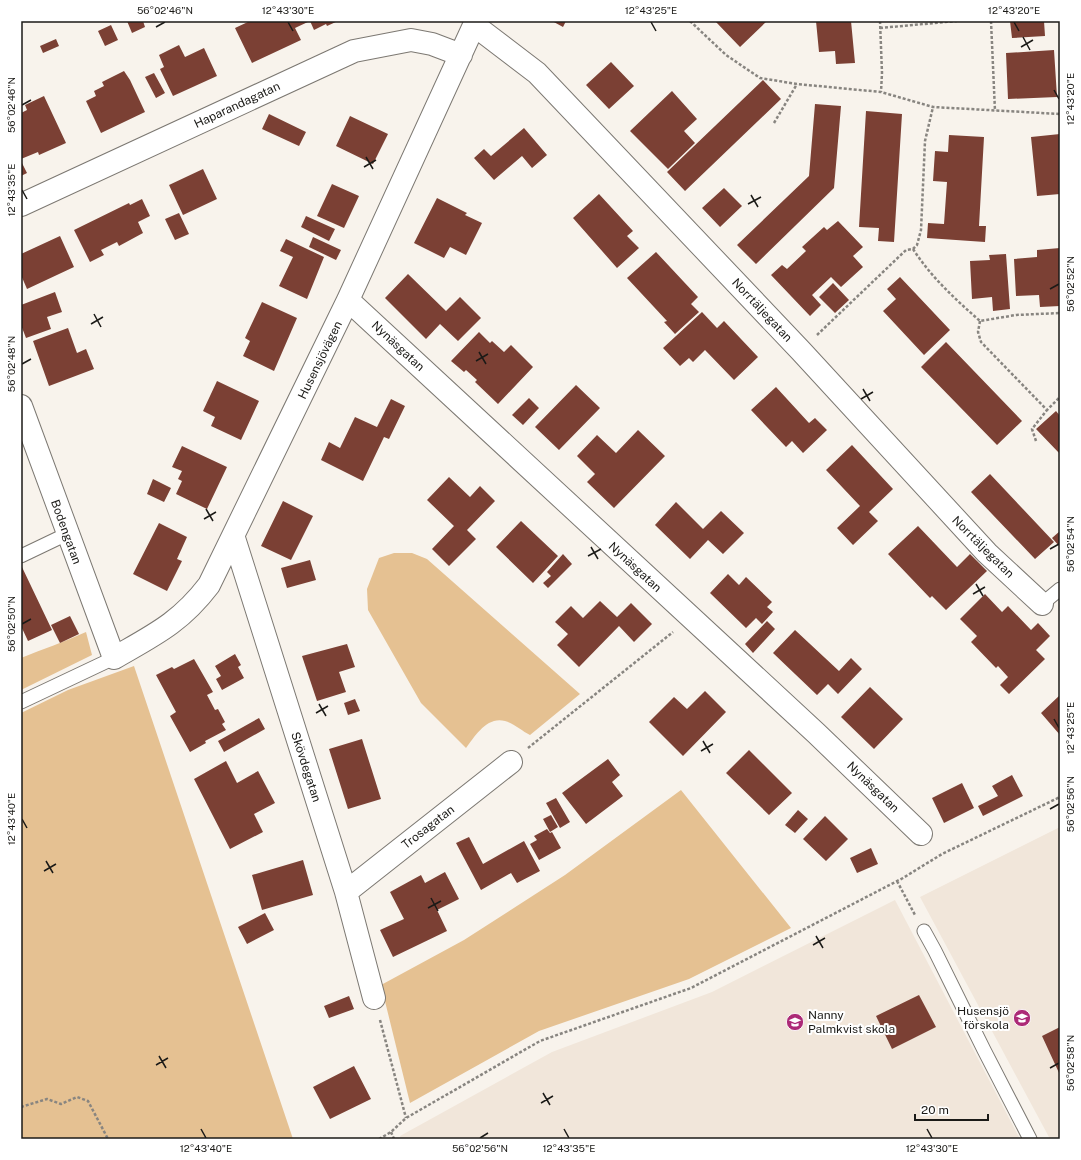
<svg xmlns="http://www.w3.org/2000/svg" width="1081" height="1160" viewBox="0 0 1081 1160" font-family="'Public Sans',sans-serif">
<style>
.built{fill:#f1e6da}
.green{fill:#e5c192}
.building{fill:#7b4034}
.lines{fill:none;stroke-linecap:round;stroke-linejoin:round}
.service-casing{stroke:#7c7872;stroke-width:15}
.minor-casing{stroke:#7c7872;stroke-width:24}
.path{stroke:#888580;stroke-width:2.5;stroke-dasharray:3 2;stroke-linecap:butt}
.service{stroke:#fff;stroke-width:13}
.minor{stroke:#fff;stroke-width:22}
.ticks{fill:none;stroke:#1b1a17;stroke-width:1.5}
.labels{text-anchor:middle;stroke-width:4;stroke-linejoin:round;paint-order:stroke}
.street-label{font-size:12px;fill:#1b1a17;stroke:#fff}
.poi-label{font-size:12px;fill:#1b1a17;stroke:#fff;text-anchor:end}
.neatline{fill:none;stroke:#1b1a17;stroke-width:1.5}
.ticks-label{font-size:10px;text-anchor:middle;fill:#1b1a17}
</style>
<rect width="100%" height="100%" fill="#f8f3ec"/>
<path class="built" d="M1060 827V1139H1050L920 897Z
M895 900 1020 1139H401L400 1136 552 1052 712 992Z"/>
<path class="green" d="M394 553H412L427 559 580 694 530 735C522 731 513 723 505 721 487 716 475 736 466 748L421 703 368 610 367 589 379 558Z
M86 632 92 655 21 690V658C43 649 64 642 86 632Z
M134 666 293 1139H21V713L68 690Z
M681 790 791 928 689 979 539 1031 410 1103 381 985 464 940 565 875Z"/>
<path class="building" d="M127 21H143L145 27 132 33Z
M250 21H338L327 26 326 24 314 30 310 21 295 28 301 40 252 63 235 28Z
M552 21H566L563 27Z
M715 21H767L740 47Z
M816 21H851L855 63 836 64 835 51 819 52Z
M1010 21H1044L1045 36 1012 38Z
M111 25 118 40 105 46 98 31Z
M56 39 59 46 43 53 40 46Z
M179 45 185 57 204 48 217 76 173 96 160 69 164 67 159 55Z
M1054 50 1057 97 1008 99 1006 53Z
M611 62 634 86 609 109 586 85Z
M124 71 130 80 145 112 101 133 86 101 96 96 94 91 104 86 102 82Z
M154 73 165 93 156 98 145 77Z
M763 80 781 99 685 191 667 172Z
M672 91 697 119 684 131 695 143 668 169 630 131Z
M44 96 66 143 39 155 38 152 21 159V113L27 110 25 105Z
M815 104 841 106 834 188 756 264 737 245 809 176Z
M866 111 902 114 894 242 878 241 879 228 859 227Z
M269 114 306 132 299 146 262 129Z
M350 116 388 134 373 164 336 146Z
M524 128 547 155 532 168 522 156 494 180 474 158 484 149 491 156Z
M1060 134V194L1037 196 1031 137Z
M949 135 984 137 979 226H986L985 242 927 238 928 223 944 224 947 182 933 181 935 151 948 152Z
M21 161 27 173 21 176Z
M203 169 217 199 183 215 169 185Z
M332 184 359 196 344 228 317 216Z
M724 188 742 206 720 227 702 208Z
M599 194 633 231 627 236 639 248 617 268 573 218Z
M437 198 467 213 465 215 482 223 466 255 450 247 444 258 414 243Z
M142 199 150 216 138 222 143 233 119 246 117 242 101 250 104 255 90 262 74 230 129 203 130 205Z
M179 213 189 234 175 240 165 219Z
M306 216 335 229 329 241 301 227Z
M838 221 863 247 853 256 863 267 841 287 831 277 812 295 821 305 810 316 771 275 782 265 787 269 806 251 802 247 824 227 827 230Z
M60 236 74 267 27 289 21 275V254Z
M313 237 341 250 336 260 309 247Z
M286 239 324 257 307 299 279 286 293 257 280 251Z
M1060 248V306L1040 307 1039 295 1016 296 1014 259 1037 257V250Z
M656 252 698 297 691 304 699 312 675 334 664 322 667 321 627 278Z
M1006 254 1010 309 993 311 992 297 972 299 970 261 990 260 989 255Z
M408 274 446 311 460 297 481 318 458 341 440 324 426 339 385 298Z
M900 277 950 330 924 355 883 311 896 299 887 289Z
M833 283 849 300 835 313 819 297Z
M55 292 62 312 47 317 51 329 26 338 21 325V305Z
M262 302 297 318 274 371 243 356 250 341 245 338Z
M702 312 717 328 724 321 758 357 734 380 705 350 693 362 689 358 680 366 663 348Z
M68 328 77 353 86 349 94 369 49 386 33 341Z
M479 332 490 343 492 341 504 352 511 345 533 367 498 404 475 382 477 380 466 370 464 372 451 361Z
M946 342 1022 421 997 445 921 367Z
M217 381 259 401 241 440 211 426 215 417 203 411Z
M576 385 600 408 559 450 535 427Z
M776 387 809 423 815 418 827 430 803 453 792 441 786 447 751 410Z
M529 398 539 408 523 425 512 415Z
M391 399 405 406 389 439 384 437 363 481 321 460 329 442 340 448 355 417 377 427Z
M1056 411 1060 416V454L1036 429Z
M638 430 665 456 614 508 587 482 595 474 577 456 597 435 616 453Z
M852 445 893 489 869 512 878 521 853 545 837 528 860 506 826 470Z
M182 446 227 467 207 509 176 494 182 481 178 479 182 471 172 467Z
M990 474 1054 542 1035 559 971 492Z
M449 477 470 497 480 486 495 501 467 530 476 539 449 566 432 549 454 526 427 500Z
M153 479 171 488 164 502 147 494Z
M283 501 313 516 291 560 261 546Z
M676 502 703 529 721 511 744 533 723 554 708 540 690 559 655 525Z
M521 521 558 556 533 583 496 547Z
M159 523 187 537 177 559 182 561 167 591 133 574Z
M918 526 957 567 970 554 987 571 946 610 932 596 930 598 888 554Z
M1060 531V547L1052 538Z
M563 554 572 564 548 588 543 583 551 576 547 572Z
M310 560 316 580 287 588 281 568Z
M21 565 52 630 28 641 21 626Z
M728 574 739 585 746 577 772 602 767 607 773 612 762 624 756 618 746 628 710 593Z
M985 594 1002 612 1008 606 1031 630 1038 623 1050 636 1036 650 1045 659 1009 694 1000 685 1008 677 998 666 996 668 971 642 977 636 960 619Z
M600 601 617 617 631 603 652 624 634 642 619 626 579 667 557 645 568 634 555 622 571 606 583 618Z
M70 616 79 634 60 643 51 625Z
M767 621 775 629 753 653 745 644Z
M795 630 839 671 851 658 862 669 838 694 828 684 817 695 773 653Z
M347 644 355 667 339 672 346 692 317 701 302 656Z
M235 654 241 665 238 667 244 678 222 690 216 679 221 676 215 666Z
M194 659 213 692 207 695 215 710 218 709 225 722 222 724 226 730 205 741 206 743 190 752 170 716 176 712 156 675 172 667 174 669Z
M870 687 903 719 874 749 841 717Z
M705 691 726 712 683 756 649 722 674 697 687 709Z
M1060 695V735L1041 713Z
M355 699 360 711 348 715 344 703Z
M259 718 265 729 224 752 218 741Z
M362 739 381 799 348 809 329 749Z
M749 750 792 793 769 815 726 773Z
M608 759 620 775 612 782 623 796 586 824 562 793Z
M226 761 237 783 258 771 275 803 254 814 263 832 230 849 194 779Z
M1012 775 1023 796 983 816 978 806 998 796 992 786Z
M962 783 974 808 944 823 932 798Z
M556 798 570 822 560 828 546 803Z
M798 810 808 819 795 833 785 825Z
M551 815 558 827 550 832 543 819Z
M825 816 848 839 826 861 803 839Z
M547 829 550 833 552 832 561 848 539 860 530 844 537 840 534 836Z
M469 837 483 864 524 841 540 871 517 883 511 873 481 890 456 843Z
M871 848 878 864 857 873 850 858Z
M303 860 313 895 262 910 252 875Z
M445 872 459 899 437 910 447 931 393 957 380 930 404 919 390 892 421 875 425 883Z
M265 913 274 930 247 944 238 927Z
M919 995 936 1027 892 1049 876 1016Z
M349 996 354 1009 329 1018 324 1006Z
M1060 1027V1075L1042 1036Z
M354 1066 371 1099 330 1119 313 1087Z"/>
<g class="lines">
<defs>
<path id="service" d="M21 556 67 534
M1042 604 1060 589
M21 702 114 658
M924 931 935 951 984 1050 1030 1139"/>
<path id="minor" d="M474 25 537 73 801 351 987 553 1042 604
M21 205 354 51 411 40 432 44 461 55
M348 300 816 733 921 834
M21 406 114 658C154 635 180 623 209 585L348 300 476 21
M234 538 346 892 374 998
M346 892 511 762"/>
</defs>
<use href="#service" class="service-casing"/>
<use href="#minor" class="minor-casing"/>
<path class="path" d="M690 21 726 55 760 78 797 84 881 92 933 107 1060 114
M880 21 882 73 881 92
M991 21 995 111
M880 28 957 21
M774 123 797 84
M913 249C931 277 955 299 980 321L1016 315 1060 313
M980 321 978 332 981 342 1047 410 1060 397
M817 335 906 250 913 249 917 245 921 230 925 141 933 107
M1036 441 1032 429 1047 410
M528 748 673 632
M897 881 915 915
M380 1020 406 1118
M21 1107 47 1099 61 1104 77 1097 88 1101 108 1139
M391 1132 394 1139
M379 1139 391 1132 406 1118 540 1041 691 988 903 878 942 854 1060 797"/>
<use href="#service" class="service"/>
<use href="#minor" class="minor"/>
</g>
<path class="ticks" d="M288 22 293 31M651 22 656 31M1014 22 1019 31M156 27 165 22M1023 37 1030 50M1021 47 1033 40M1054 90 1059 99M22 105 31 100M366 157 373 169M364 167 376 160M22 190 27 199M751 195 758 207M748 204 761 197M1050 289 1059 284M94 314 101 327M91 324 103 317M479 352 486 364M476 361 488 354M22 364 31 359M863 389 870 401M861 399 873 392M206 509 213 521M204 519 216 512M591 547 598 559M1050 549 1059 544M588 556 601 549M976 584 983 596M973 594 985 587M22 624 31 619M319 704 326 716M316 713 328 706M1054 719 1059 728M703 741 710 753M701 751 713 744M1050 809 1059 804M22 819 27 828M46 861 53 873M44 871 56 864M431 898 438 911M428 908 441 901M816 936 823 948M813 945 825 938M159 1056 166 1068M156 1065 168 1058M1050 1068 1059 1063M543 1093 550 1105M541 1103 553 1096M201 1129 206 1138M564 1129 569 1138M927 1129 932 1138M480 1138 488 1133"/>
<defs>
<symbol id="school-disc" viewBox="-11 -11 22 22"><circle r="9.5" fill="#ac2a77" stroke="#fff"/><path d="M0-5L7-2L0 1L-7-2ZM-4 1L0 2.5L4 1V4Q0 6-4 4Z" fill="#fff"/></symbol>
</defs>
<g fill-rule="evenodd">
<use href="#school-disc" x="1012" y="1008" width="20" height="20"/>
<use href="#school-disc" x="785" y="1012" width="20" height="20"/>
</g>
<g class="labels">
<g class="street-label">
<text transform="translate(237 105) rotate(-25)" y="4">Haparandagatan</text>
<text transform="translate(762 310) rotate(47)" y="4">Norrtäljegatan</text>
<text transform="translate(398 346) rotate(43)" y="4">Nynäsgatan</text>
<text transform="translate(320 360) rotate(-64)" y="4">Husensjövägen</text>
<text transform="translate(66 532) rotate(70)" y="4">Bodengatan</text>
<text transform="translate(983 547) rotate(45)" y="4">Norrtäljegatan</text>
<text transform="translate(635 567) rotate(43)" y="4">Nynäsgatan</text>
<text transform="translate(306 767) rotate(72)" y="4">Skövdegatan</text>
<text transform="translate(873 787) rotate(44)" y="4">Nynäsgatan</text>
<text transform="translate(428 827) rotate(-38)" y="4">Trosagatan</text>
</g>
<g class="poi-label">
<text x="1009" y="1015">Husensjö<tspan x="1009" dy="14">förskola</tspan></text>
<text x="808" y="1019" text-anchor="start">Nanny<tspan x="808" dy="14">Palmkvist skola</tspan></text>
</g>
</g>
<rect width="1081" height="1160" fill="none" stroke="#ffffff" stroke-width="44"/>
<path d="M915 1114v6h73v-6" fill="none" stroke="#1b1a17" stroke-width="2"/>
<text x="921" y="1114" font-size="12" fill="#1b1a17" stroke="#ffffff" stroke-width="3" paint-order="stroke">20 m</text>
<rect x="22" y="22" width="1037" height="1116" class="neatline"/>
<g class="ticks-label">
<text x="165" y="14">56°02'46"N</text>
<text x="288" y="14">12°43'30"E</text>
<text x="651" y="14">12°43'25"E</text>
<text x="1014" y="14">12°43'20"E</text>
<text transform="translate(1070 99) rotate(-90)" y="4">12°43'20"E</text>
<text transform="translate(11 105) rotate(-90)" y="4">56°02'46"N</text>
<text transform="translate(11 190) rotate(-90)" y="4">12°43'35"E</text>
<text transform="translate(1070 284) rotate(-90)" y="4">56°02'52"N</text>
<text transform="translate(11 364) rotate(-90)" y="4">56°02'48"N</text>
<text transform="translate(1070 544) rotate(-90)" y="4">56°02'54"N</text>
<text transform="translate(11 624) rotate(-90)" y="4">56°02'50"N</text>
<text transform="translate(1070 728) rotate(-90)" y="4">12°43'25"E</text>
<text transform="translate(1070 804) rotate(-90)" y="4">56°02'56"N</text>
<text transform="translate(11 819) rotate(-90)" y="4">12°43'40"E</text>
<text transform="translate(1070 1063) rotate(-90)" y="4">56°02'58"N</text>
<text x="206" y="1152">12°43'40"E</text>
<text x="480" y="1152">56°02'56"N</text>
<text x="569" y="1152">12°43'35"E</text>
<text x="932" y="1152">12°43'30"E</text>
</g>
</svg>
